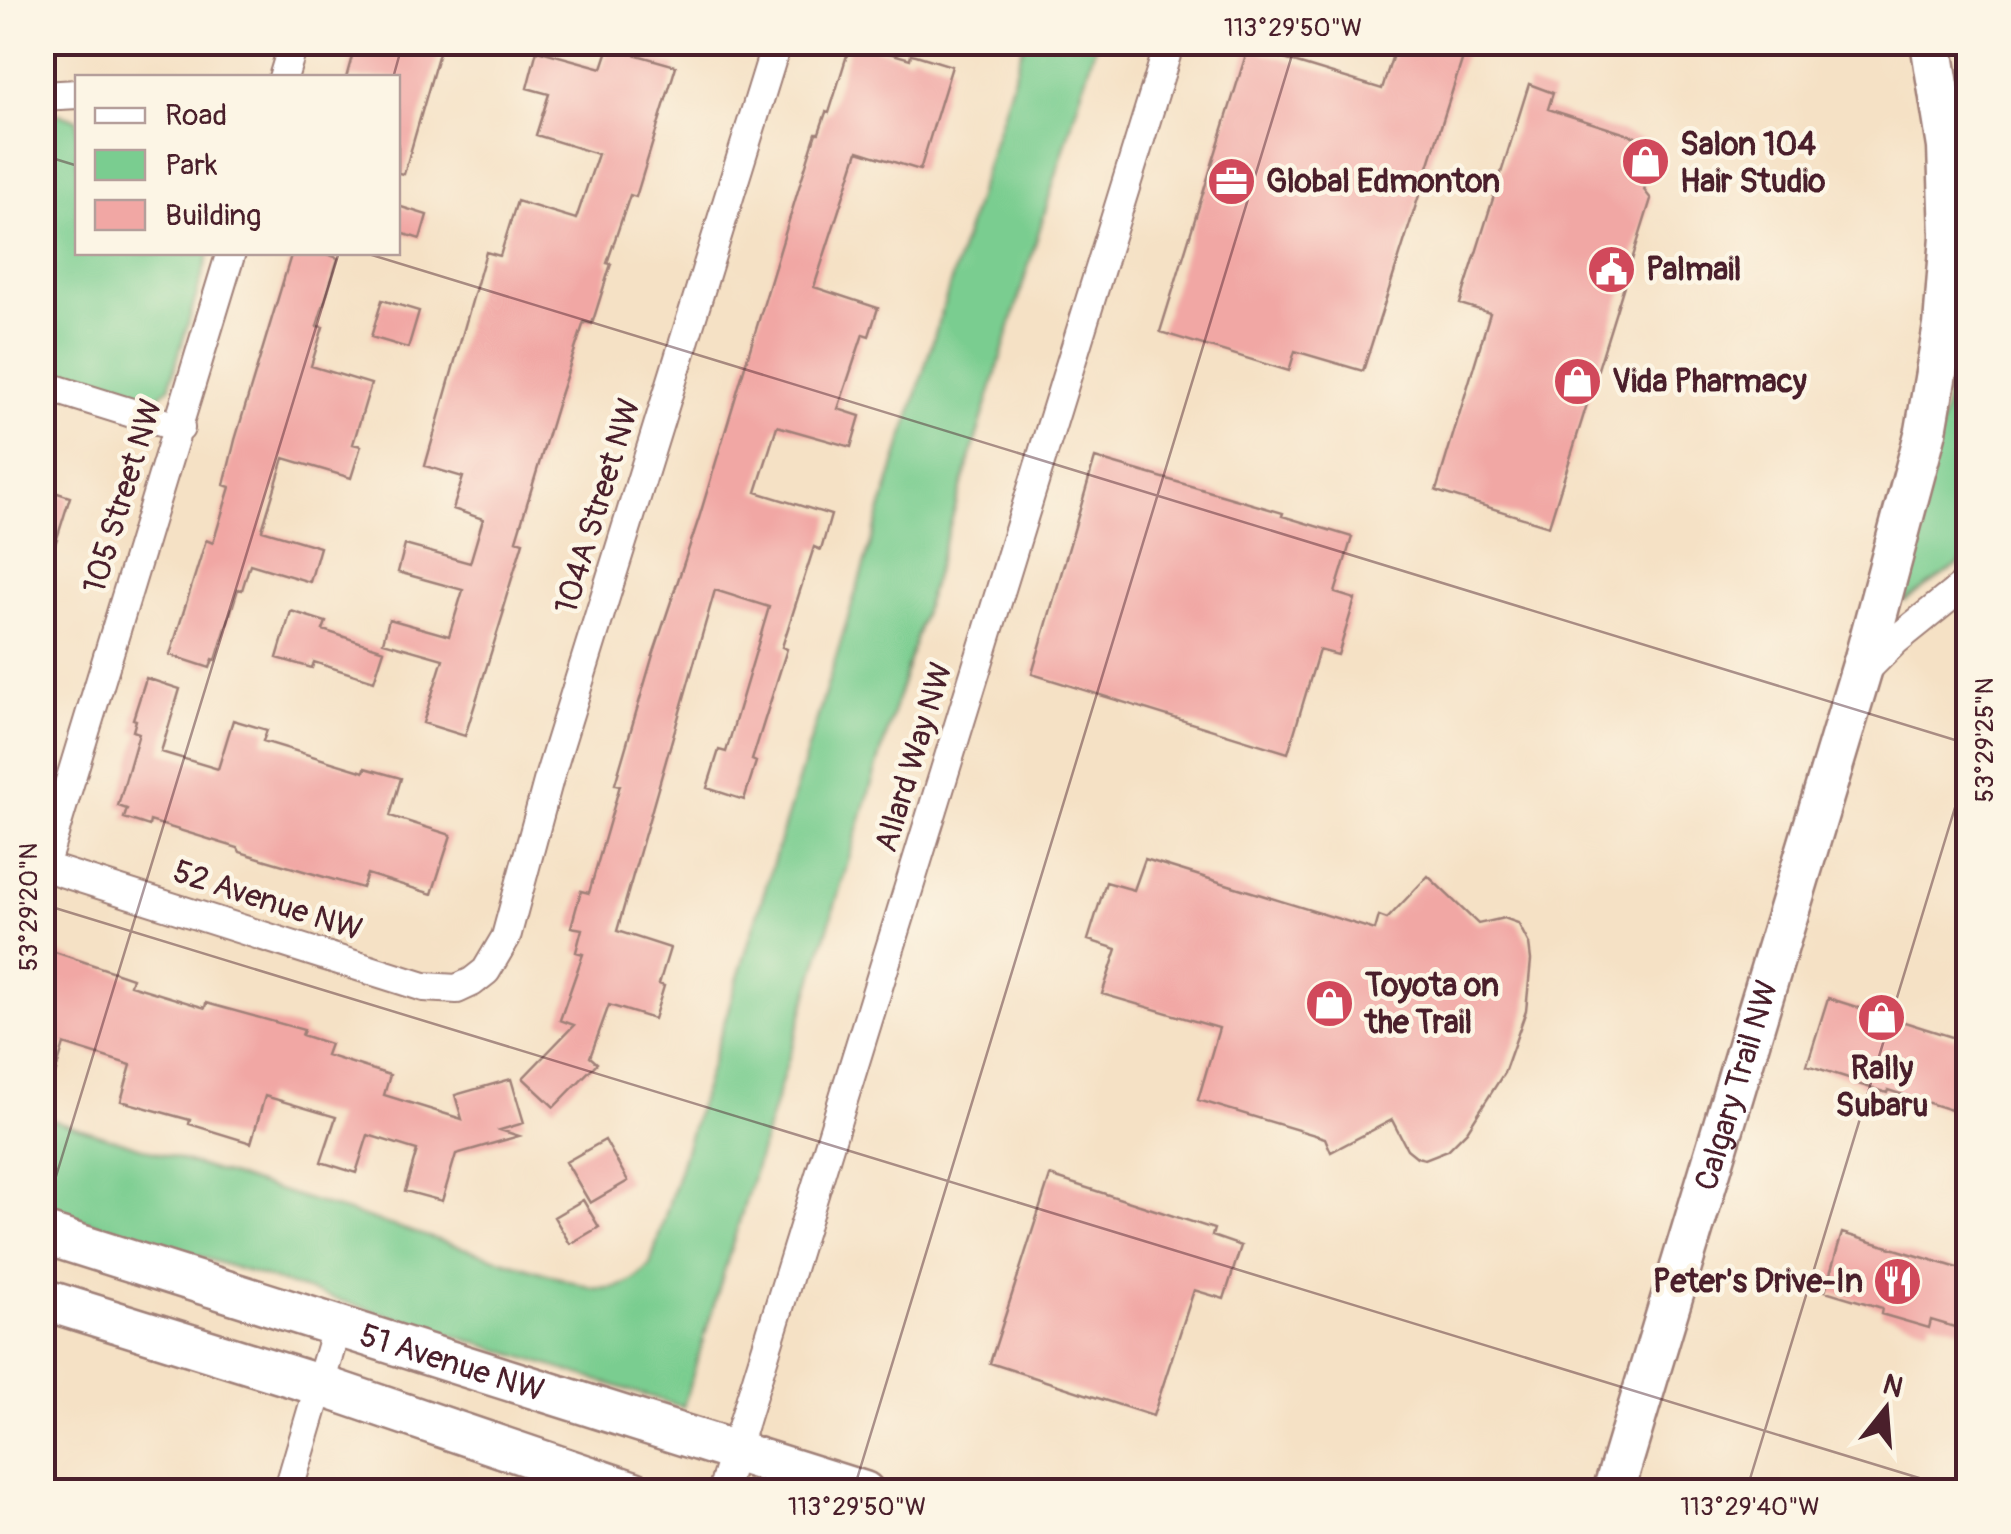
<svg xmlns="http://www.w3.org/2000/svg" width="2011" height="1534" viewBox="0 0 2011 1534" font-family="Pangolin,sans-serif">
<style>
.green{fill:#7acd90;stroke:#62765e;stroke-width:2.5}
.building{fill:#f1a7a4}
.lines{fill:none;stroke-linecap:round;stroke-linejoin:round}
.street-casing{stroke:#a08078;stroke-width:32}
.secondary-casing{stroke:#a08078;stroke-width:45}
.street{stroke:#fff;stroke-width:28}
.secondary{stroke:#fff;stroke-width:40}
.ticks{fill:none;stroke:#4a1f2b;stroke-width:2.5;stroke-opacity:0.45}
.labels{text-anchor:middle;stroke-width:9;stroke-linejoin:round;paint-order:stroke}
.poi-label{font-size:32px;font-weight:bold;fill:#4a1f2b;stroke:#fcf5e5;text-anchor:start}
.street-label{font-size:32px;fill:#4a1f2b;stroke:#fcf5e5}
.neatline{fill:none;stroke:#4a1f2b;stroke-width:4}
.ticks-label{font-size:25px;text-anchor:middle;fill:#4a1f2b}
</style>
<rect width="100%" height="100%" fill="#fcf5e5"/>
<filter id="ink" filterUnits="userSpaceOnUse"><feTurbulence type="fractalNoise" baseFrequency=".01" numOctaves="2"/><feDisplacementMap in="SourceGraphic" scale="20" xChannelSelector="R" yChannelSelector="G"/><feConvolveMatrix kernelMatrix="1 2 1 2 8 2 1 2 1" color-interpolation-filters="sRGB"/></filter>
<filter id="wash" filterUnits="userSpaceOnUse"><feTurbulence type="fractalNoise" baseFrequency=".0048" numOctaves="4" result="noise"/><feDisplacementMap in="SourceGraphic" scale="40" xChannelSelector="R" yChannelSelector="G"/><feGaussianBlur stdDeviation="2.25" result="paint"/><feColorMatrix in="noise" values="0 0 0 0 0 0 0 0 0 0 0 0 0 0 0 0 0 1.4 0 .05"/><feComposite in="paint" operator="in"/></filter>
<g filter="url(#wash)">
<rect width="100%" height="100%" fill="#f5e1c5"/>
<path class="green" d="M1024 43H1096L683 1407 43 1208V1117L592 1288C618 1290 631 1285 650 1265Z
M59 114 77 119 78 252 209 253 169 387 158 397H144L43 366V123L45 118Z
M1967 321 1968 558 1905 601 1902 596 1964 322Z"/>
<g id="blocks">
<path class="building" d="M356 42H442L404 174 398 173V78H346Z
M851 42 910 59 911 54 916 55 952 66 920 170 858 151 814 287 878 308 869 336 863 334 838 409 860 416 851 447 777 426 756 492 831 515 821 550 814 547 782 647 787 649 752 760 756 762 744 800 707 788 719 750 726 752 769 607 715 590 617 931 670 948 659 984 664 986 654 1019 609 1005 590 1057 597 1063 554 1107 523 1078 574 1025 560 1020 583 954 576 952 582 929 571 927 581 891 589 893 620 785 615 784 653 655 699 518 800 184 816 133H819L826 112 829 113Z
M1397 42H1437L1465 51 1363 371 1295 351 1289 371 1160 332 1248 48 1382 89Z
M609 47 676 66 636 197 630 195 607 263 611 264 592 324 584 322 559 398 516 540 523 542 502 611H504L465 736 423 723 443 659 383 642 389 619 449 636 463 590 398 572 405 545 470 563 483 519 453 509 463 477 425 466 486 252 500 256 517 201 576 219 598 154 536 135 549 94 527 88 537 50 602 68Z
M1529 84 1553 93 1548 109 1658 144 1644 190 1651 199 1549 526 1436 491 1490 313 1460 304Z
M398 206 427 215 420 239 398 232Z
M292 252H322L338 258 317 326 323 327 311 366 371 384 353 444 361 446 351 478 284 458 262 530 320 547 310 582 250 564 242 590 238 589 216 660 213 659 210 668 170 655 206 540 213 543 230 487 224 485 235 440Z
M382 300 419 311 408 348 371 337Z
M1095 458 1283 513 1282 516 1352 537 1335 593 1355 599 1338 655 1319 650 1288 753 1032 674Z
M42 488 70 497 48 567 42 566Z
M291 611 326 622 323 630 384 650 374 681 314 662 312 668 277 658Z
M146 678 180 689 161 752 218 769 233 720 267 730 263 741 364 772 365 768 401 778 390 816 451 835 432 894 367 874 362 888 266 860 240 852 238 848 150 821 149 826 124 818 127 809 118 806 139 733 133 731 136 720 133 719Z
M1145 859 1375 930 1379 916 1387 919 1428 876 1478 924 1504 918 1518 923 1529 944 1531 960 1526 1011 1504 1073 1467 1131 1448 1150 1425 1159 1417 1157 1407 1149 1392 1120 1331 1152 1325 1138 1198 1100 1219 1028 1102 994 1117 949 1088 940 1106 882 1134 890Z
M52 951 132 978 130 985 205 1008 206 1003 304 1030 302 1035 330 1044 326 1055 390 1075 384 1095 462 1119 455 1095 511 1079 524 1123 500 1130 519 1136 456 1154 442 1201 405 1191 417 1150 368 1135 356 1173 321 1162 336 1117 265 1096 251 1143 189 1124 190 1120 121 1101 131 1065 64 1044 49 1095 42 1094V980Z
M1828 998 1968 1042V1053L1951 1110 1888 1090 1887 1093 1858 1084V1081L1807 1065Z
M605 1140 628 1181 590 1203 566 1162Z
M1050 1176 1214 1229 1212 1236 1241 1246 1224 1299 1194 1290 1153 1416 990 1363Z
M583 1200 599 1227 570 1244 554 1217Z
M1842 1233 1968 1271V1331L1931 1320 1929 1328 1881 1314 1882 1308 1825 1291Z"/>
</g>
</g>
<g filter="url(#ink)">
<use href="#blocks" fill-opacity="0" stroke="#a08078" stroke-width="2.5"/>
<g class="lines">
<defs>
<path id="street" d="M283 78 294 42
M42 96 78 94
M42 385 180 428
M1864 672 1896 640 1968 582
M42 866 424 987 457 989 472 982 486 971 506 937 549 778 777 42
M42 873 231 252
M288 1492 337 1326
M722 1492 1170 42"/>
<g id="secondary">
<path id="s1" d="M42 1233 864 1492"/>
<path d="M42 1299 319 1385 634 1492"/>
<path id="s2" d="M1613 1492 1865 658 1926 431 1944 326 1951 236 1948 147 1931 42"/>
</g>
</defs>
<use href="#street" class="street-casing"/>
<use href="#secondary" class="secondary-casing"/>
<use href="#street" class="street"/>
<use href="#secondary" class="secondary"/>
</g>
</g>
<path class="ticks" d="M393 78 403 42M42 155 78 166M362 252 1968 744M42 904 1965 1492M42 1222 339 252M853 1492 1296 42M1746 1492 1968 765"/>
<defs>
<symbol id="shop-disc" viewBox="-11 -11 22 22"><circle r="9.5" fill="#d1495b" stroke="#fcf5e5"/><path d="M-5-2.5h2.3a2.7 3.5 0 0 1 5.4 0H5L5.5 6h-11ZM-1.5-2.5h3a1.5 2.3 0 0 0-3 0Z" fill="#fff"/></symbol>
<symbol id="office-disc" viewBox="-11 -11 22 22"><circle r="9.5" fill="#d1495b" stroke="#fcf5e5"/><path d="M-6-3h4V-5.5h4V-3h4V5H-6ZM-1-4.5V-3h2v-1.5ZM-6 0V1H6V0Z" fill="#fff"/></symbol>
<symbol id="civic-disc" viewBox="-11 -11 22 22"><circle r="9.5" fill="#d1495b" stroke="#fcf5e5"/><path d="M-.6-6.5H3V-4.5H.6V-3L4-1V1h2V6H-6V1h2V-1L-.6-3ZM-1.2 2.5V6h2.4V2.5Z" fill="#fff"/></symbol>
<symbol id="restaurant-disc" viewBox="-11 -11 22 22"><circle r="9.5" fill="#d1495b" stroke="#fcf5e5"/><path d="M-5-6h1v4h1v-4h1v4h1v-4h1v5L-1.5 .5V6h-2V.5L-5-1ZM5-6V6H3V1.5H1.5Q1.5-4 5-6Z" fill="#fff"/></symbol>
</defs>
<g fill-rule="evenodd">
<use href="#shop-disc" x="1618" y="134" width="55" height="55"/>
<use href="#office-disc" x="1204" y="154" width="55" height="55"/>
<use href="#civic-disc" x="1584" y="242" width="55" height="55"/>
<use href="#shop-disc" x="1550" y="354" width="55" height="55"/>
<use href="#shop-disc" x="1302" y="976" width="55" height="55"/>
<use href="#shop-disc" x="1854" y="990" width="55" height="55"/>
<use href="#restaurant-disc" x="1870" y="1254" width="55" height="55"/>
</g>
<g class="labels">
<g class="poi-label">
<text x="1680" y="155">Salon 104<tspan x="1680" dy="37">Hair Studio</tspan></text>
<text x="1266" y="192">Global Edmonton</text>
<text x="1646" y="280">Palmail</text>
<text x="1612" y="392">Vida Pharmacy</text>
<text x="1365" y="996">Toyota on<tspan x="1365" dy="37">the Trail</tspan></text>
<text x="1882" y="1079" text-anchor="middle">Rally<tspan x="1882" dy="37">Subaru</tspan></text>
<text x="1863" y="1292" text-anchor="end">Peter's Drive-In</text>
</g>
<g class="street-label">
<text transform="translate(122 496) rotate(-73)" y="11">105 Street NW</text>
<text transform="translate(597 506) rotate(-73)" y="11">104A Street NW</text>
<text transform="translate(913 757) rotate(-73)" y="11">Allard Way NW</text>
<text transform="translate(268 900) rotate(18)" y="11">52 Avenue NW</text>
<text dy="11" stroke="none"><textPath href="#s2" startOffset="425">Calgary Trail NW</textPath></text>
<text dy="11" stroke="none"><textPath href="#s1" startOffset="430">51 Avenue NW</textPath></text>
</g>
</g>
<rect width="2011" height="1534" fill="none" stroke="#fcf5e5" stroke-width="110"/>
<rect x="75" y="75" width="325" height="180" fill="#fcf5e5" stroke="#b59f9b" stroke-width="2.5"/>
<rect x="95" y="108" width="50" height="15" fill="#ffffff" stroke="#b59f9b" stroke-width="2.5"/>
<text x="165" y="125" font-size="30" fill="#4a1f2b">Road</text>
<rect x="95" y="150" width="50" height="30" fill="#7acd90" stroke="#b59f9b" stroke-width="2.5"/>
<text x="165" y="175" font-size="30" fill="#4a1f2b">Park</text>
<rect x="95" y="200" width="50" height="30" fill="#f1a7a4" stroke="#b59f9b" stroke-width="2.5"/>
<text x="165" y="225" font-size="30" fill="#4a1f2b">Building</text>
<g transform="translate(1886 1409) rotate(17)" stroke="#fcf5e5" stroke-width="8" paint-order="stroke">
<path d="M0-8L18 38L0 25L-18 38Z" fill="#4a1f2b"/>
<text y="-15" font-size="28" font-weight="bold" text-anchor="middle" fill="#4a1f2b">N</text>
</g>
<rect x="55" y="55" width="1901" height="1424" class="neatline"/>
<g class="ticks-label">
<text x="1293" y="36">113°29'50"W</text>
<text transform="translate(1984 740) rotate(-90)" y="9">53°29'25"N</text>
<text transform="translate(28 907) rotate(-90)" y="9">53°29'20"N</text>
<text x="857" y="1515">113°29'50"W</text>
<text x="1750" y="1515">113°29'40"W</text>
</g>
</svg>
